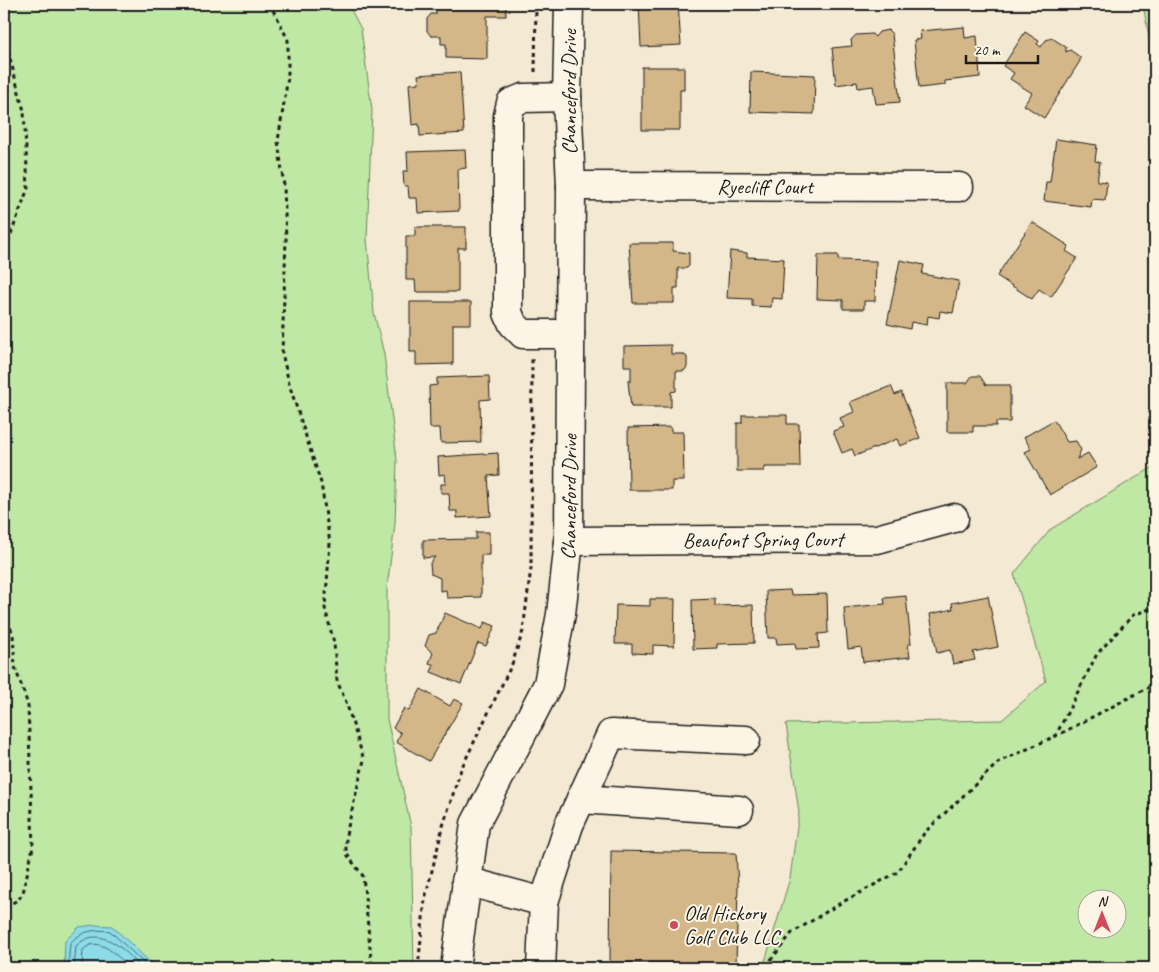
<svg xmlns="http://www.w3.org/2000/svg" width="1159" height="972" viewBox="0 0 1159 972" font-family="Caveat,sans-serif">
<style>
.green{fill:#bee8a4;stroke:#6d8260;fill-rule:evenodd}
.water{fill:#8cdbe8;stroke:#5f8f96}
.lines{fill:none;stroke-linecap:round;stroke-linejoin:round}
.shore{stroke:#49686e;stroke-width:1}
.building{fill:#d4b788;stroke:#1c1c1c}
.minor-casing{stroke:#1c1c1c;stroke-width:31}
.path{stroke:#1c1c1c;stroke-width:3;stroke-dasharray:4 4;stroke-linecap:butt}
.minor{stroke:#fcf5e5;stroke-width:28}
.poi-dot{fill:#d1495b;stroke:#fcf5e5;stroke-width:2}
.labels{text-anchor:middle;stroke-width:4;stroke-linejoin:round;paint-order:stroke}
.street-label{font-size:21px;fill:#1c1c1c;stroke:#fcf5e5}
.poi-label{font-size:21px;fill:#1c1c1c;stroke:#fcf5e5;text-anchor:start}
</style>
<rect width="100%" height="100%" fill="#f4e9d2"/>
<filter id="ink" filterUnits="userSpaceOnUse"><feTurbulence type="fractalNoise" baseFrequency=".02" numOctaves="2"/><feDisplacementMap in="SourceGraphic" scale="10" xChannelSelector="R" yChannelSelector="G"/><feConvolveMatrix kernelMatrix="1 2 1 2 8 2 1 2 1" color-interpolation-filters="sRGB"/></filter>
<g filter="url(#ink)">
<path class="green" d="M4 4H348L361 29 372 110 367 239 374 313 384 354 397 460 395 524 387 588V719L411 827 414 968H4Z
M1143 4H1155V72Z
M1155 466V968H763L790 878 799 812 786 724 1002 720 1046 681 1014 574 1051 529ZM1086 900H1116V930H1086Z"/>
<path class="water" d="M94 925 112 926 156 968H64L65 941 79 927Z"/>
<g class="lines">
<path class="shore" d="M68 968 70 943C82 931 93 929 110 931L149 968
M74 968 76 946C99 923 125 949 141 968
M82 968 83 950C99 933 118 958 131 968"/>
</g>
<path class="building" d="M436 4H506V16H487V59L446 58V44H441V36H431L427 31V19L431 14H436Z
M639 4H678L681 45 641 47Z
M964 27 965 38 977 36 980 77 945 81V85L919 88 914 40 921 39 920 31Z
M888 30 892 34 900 102 876 104 873 86 858 88 857 82 836 85 832 48 852 46 851 40 856 35 872 34 875 37 879 32Z
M1025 32 1039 41 1037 44 1041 47 1046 40 1052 38 1066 47V52L1070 50 1080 57V61L1044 118 1024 105 1032 93 1010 79 1014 73 1003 66Z
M642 67H684V90H680V130H642Z
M460 72 464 133 420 136 419 124 412 125 409 84 419 83 418 75Z
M751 72 815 75 814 114 750 112Z
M1056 139 1097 145 1095 161 1100 162 1097 181 1107 182 1105 200 1092 199 1091 207 1044 201 1046 182H1050Z
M465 150 466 168 458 169 459 211 418 213 417 198H409L408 186H404L403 171H408L407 152Z
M1032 222 1069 246 1066 251 1077 258 1051 297 1039 289 1032 299 997 276Z
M415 227H466V248H458V292H416L415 280H406V236H415Z
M629 243H673V251L689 253V266L687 268H678V288H674V303H633Z
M730 251 747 253V257L784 259 782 299 772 298 771 307 752 306V299L727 298Z
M818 255H838V260L876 261 875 301H864V309H843V300L817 299Z
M900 260 924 265 922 274 959 281 953 313 940 311 939 318 928 316 927 325 911 322 910 329 887 324Z
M410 302H471V324H453V364L416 365V352H410Z
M671 345V354H683L687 357V367L684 371H676V391L671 392V407H631L628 381H631V366H624V346Z
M489 376 490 399 480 400 481 442 441 443 440 428H430L429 386 437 385V378Z
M972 376H980L986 385H1010V422H996V426H973V432H947V383H967Z
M891 386 895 395 901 392 920 438 900 446 897 439 855 456 852 449 842 453 833 431 844 427 840 418 854 412 850 402Z
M742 415H787V424H799L800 467H764V471H737V423H742Z
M1054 420 1067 442 1076 441 1081 450 1077 459 1088 453 1097 467 1050 495 1025 452 1031 449 1024 437Z
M671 427V432H683L684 481H672V490H629L628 428Z
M498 453 499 475 488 476 491 516 457 518V511H450L449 493H441V484H446L445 474 439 475 438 457Z
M476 532H489V555H481V597L447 598 446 590 440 591V578L431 574 430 563 435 557 423 558V540L476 539Z
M790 590 791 595 827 594 828 633 818 634 819 648 796 649 795 643 777 644 776 638H768L766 591Z
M906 596 911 644H908L910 657 863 662 861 647 848 649 844 608 885 604 884 598Z
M988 596 998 647 973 652 975 660 953 664 950 650 937 653 930 614 953 609 952 603Z
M650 599H675L674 646 653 645V654L632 653V644H615L616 605 650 606Z
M715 599V606L753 605 754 643 717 644V648L693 649 692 600Z
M445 613 482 629 485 622 495 626 486 646 478 643 461 684 431 672 434 665 429 663 433 653 425 646 429 635 436 633Z
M421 689 450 706 454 699 463 703 429 761 396 742 401 733 393 728 404 708 409 711Z
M611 851 736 853 738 886 736 964 610 963Z"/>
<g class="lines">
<defs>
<g id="minor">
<path d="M567 97 523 98 511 103 508 116V313L513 324 523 334H570"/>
<path id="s1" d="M571 186 959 187"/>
<path id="s2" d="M569 541 877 539 954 518"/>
<path d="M581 799 739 810"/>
<path d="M466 881 544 902 569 825 611 734 746 740"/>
<path id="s3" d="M455 968 475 824 548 684 561 614 569 541 571 186 567 97 569 4"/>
<path d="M541 968 544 902"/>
</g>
</defs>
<use href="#minor" class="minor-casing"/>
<path class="path" d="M268 4 276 15 288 40V77L278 141 284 186 286 239 282 353 290 387 321 483 330 543 325 608 334 643 337 681 346 702 364 760 346 835V853L363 876 372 968
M4 36 24 111 28 188 4 253
M535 72 536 4
M4 613 13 634 15 667 28 705 33 847 23 893 18 900 4 907
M1055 737 1097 654 1133 615 1155 607
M418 968 425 899 443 826 461 769 512 664 523 631 531 568 532 358
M769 968 770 961 792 933 839 904 898 872 925 832 999 762 1060 734 1155 684"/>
<use href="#minor" class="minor"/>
</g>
</g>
<circle class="poi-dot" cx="674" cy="925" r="5"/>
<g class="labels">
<g class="street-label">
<text transform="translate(569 92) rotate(-90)" y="7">Chanceford Drive</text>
<text dy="7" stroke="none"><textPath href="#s1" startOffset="194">Ryecliff Court</textPath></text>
<text dy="7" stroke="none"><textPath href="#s3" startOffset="492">Chanceford Drive</textPath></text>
<text dy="7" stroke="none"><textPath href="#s2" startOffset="194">Beaufont Spring Court</textPath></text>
</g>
<g class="poi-label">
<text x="684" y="920">Old Hickory<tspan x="684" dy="24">Golf Club LLC</tspan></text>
</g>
</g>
<rect width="1159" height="972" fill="none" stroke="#fcf5e5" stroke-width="20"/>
<rect x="10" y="10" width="1139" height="952" fill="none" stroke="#1c1c1c" stroke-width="2" filter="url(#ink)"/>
<g transform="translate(1102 914)"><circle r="24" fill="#fcf5e5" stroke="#a29e95"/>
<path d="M0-4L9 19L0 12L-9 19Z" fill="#d1495b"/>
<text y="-8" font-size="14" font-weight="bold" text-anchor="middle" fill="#1c1c1c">N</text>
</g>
<path d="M966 55v8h72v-8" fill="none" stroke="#1c1c1c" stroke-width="2.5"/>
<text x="974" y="55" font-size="15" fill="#1c1c1c" stroke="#fcf5e5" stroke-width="4" paint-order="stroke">20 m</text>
</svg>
